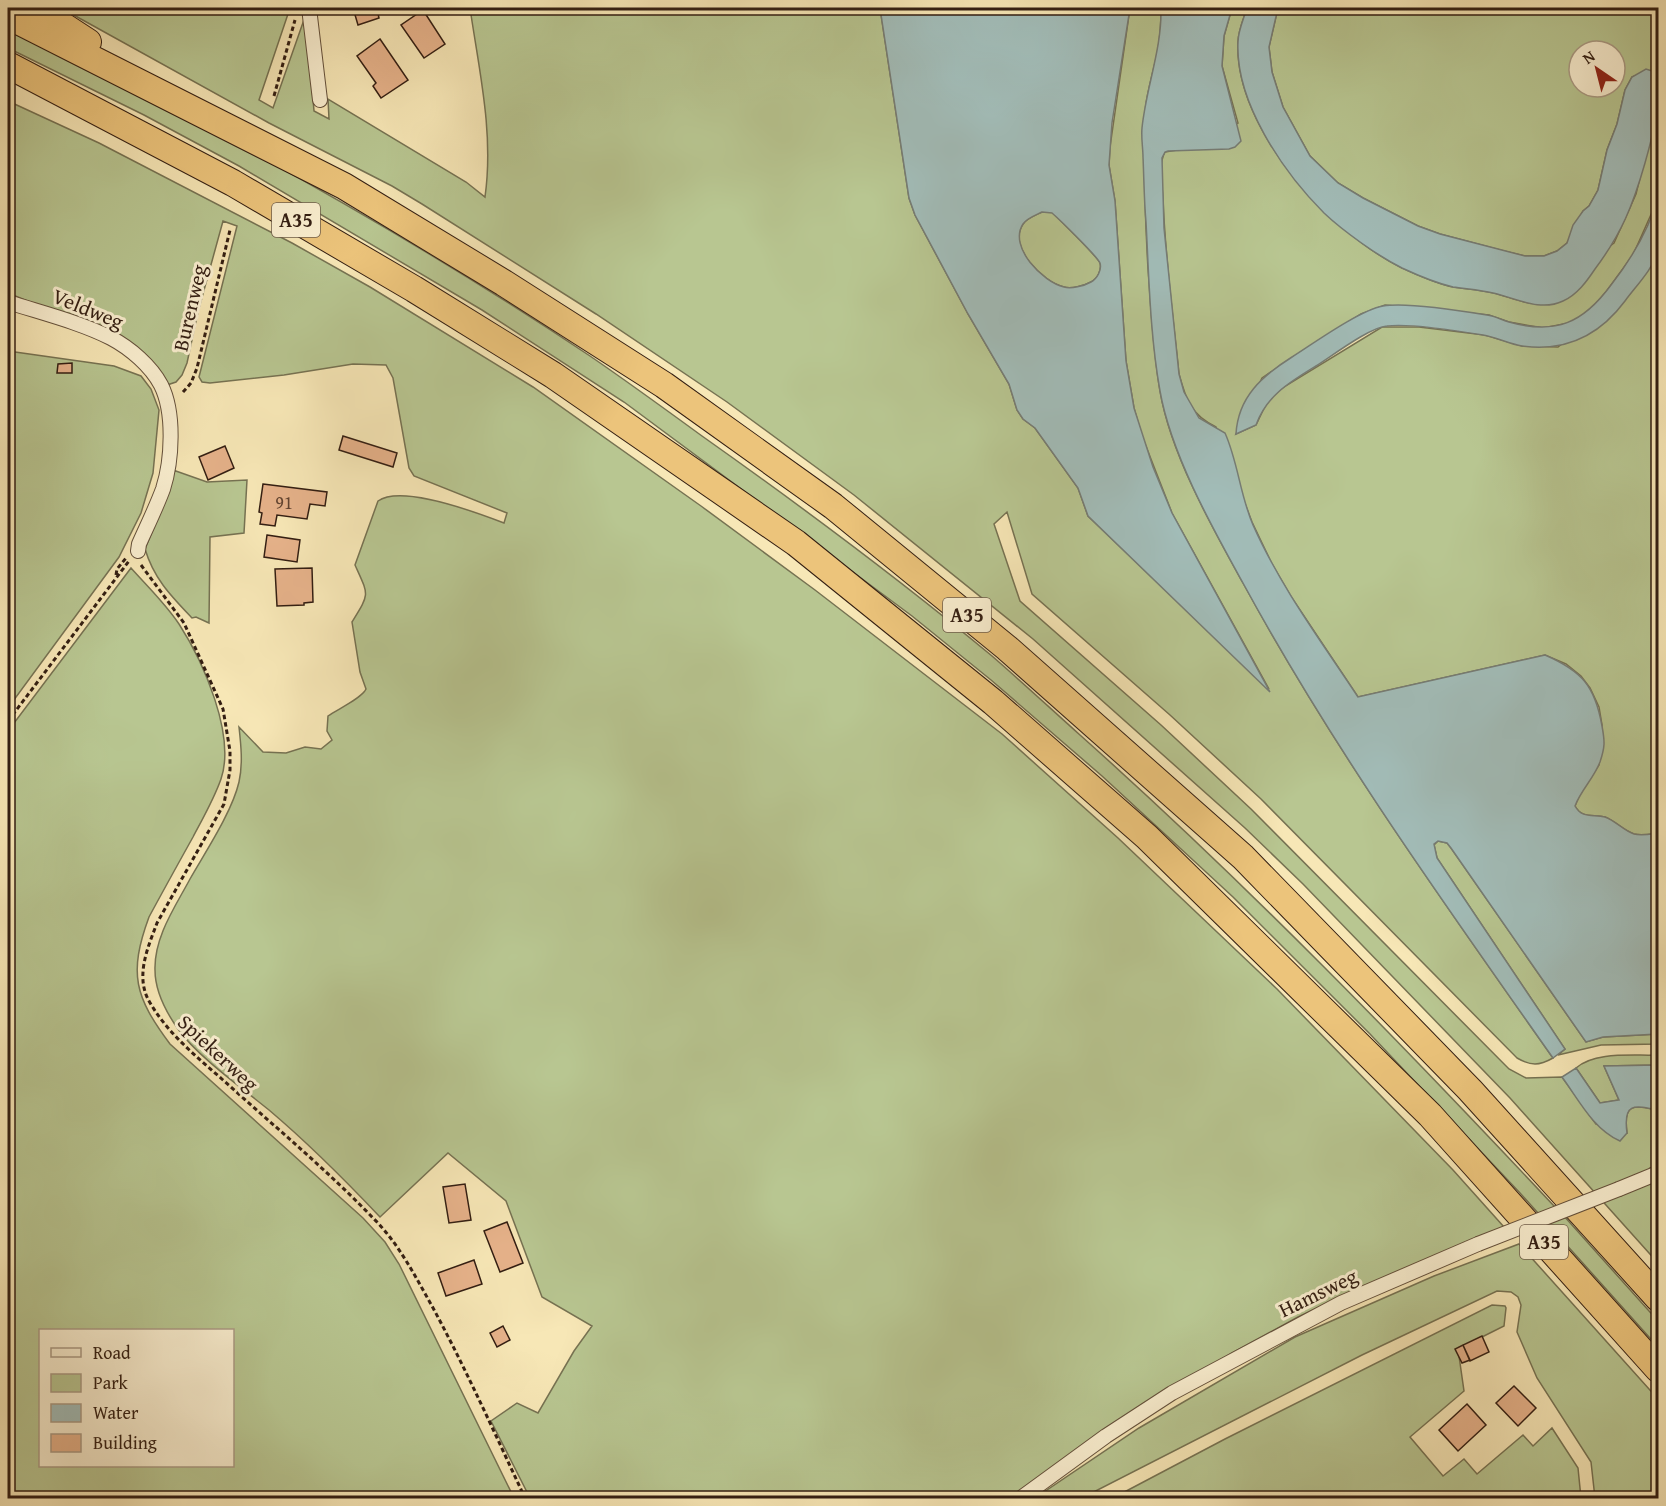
<svg xmlns="http://www.w3.org/2000/svg" width="1666" height="1506" viewBox="0 0 1666 1506" font-family="'Gentium Book Plus',serif">
<style>
.green{fill:#b8c691;stroke:#767252;stroke-width:1.5;fill-rule:evenodd}
.water{fill:#a2bdb9;stroke:#767d76;stroke-width:1.5;fill-rule:evenodd}
.building{fill:#e6b28a;stroke:#331e12;stroke-width:1.5}
.lines{fill:none;stroke-linecap:round;stroke-linejoin:round}
.street-casing{stroke:#64503b;stroke-width:16}
.highway-casing{stroke:#331e12;stroke-width:28}
.path{stroke:#331e12;stroke-width:3;stroke-dasharray:4.5 3;stroke-linecap:butt}
.street{stroke:#faefd0;stroke-width:14}
.highway{stroke:#ecc47b;stroke-width:26}
.street-bridge-casing{stroke:#64503b;stroke-width:16;stroke-linecap:butt}
.street-bridge{stroke:#faefd0;stroke-width:14}
.labels{text-anchor:middle;stroke-width:6;stroke-linejoin:round;paint-order:stroke}
.number-label{font-size:18px;fill:#604330}
.shield{fill:#faefd0;stroke:#6f5d4b;stroke-width:1.5}
.shield-label{font-size:20px;font-weight:bold;fill:#331e12}
.street-label{font-size:21px;fill:#331e12;stroke:#faefd0}
</style>
<rect width="100%" height="100%" fill="#f7e7b6"/>
<filter id="stains"><feTurbulence type="fractalNoise" baseFrequency=".00333" numOctaves="4"/><feColorMatrix values="0 0 0 0 .2 0 0 0 0 .09 0 0 0 0 .02 0 0 0 .5 -.17"/></filter>
<radialGradient id="worn" r=".72"><stop offset=".6" stop-color="#630" stop-opacity="0"/><stop offset="1" stop-color="#630" stop-opacity=".3"/></radialGradient>
<path class="green" d="M61 8H290L259 100 273 108 306 14 314 111 329 119 328 99 466 182 485 197C494 133 479 70 470 8H880L909 198 915 215 968 314 1009 384 1017 410 1023 419 1035 428 1078 488 1088 516 1269 689 1172 513 1142 436 1134 408 1126 361 1115 201 1109 165 1110 147 1130 8H1161C1161 23 1160 39 1157 54 1153 73 1147 91 1145 111 1143 164 1145 216 1148 269 1151 309 1153 351 1160 391 1171 455 1212 527 1243 583 1334 750 1444 903 1553 1058 1539 1066 1531 1066 1517 1058L1261 799 1170 715 1032 594 1007 512 994 524 1020 601 1161 725 1251 809 1509 1069 1526 1078 1562 1077 1596 1124 1627 1133C1623 1103 1633 1105 1658 1110V1165L1650 1168 1658 1176V1263L1510 1098 1303 884 1245 828 1033 639 854 495 727 402 596 314 422 204 392 186 269 123Z
M1232 8H1247C1244 18 1238 31 1238 42 1234 128 1329 232 1402 268 1418 275 1437 284 1453 287 1467 289 1481 290 1494 293 1506 296 1517 301 1529 303L1614 243 1636 194 1658 104 1657 201 1633 255 1606 292 1591 309 1579 318 1569 323 1543 328 1509 322 1489 315 1385 305 1361 314 1290 359 1262 378 1236 434 1256 425 1267 402 1282 388 1382 327H1419L1485 335 1522 346 1558 347 1636 285 1658 251V833C1651 834 1642 836 1634 834 1624 831 1615 821 1605 817 1593 814 1582 819 1575 806L1581 791 1599 765 1602 725 1599 707 1590 688 1581 676 1566 664 1545 655 1358 697 1290 595 1272 564 1252 522 1216 427C1191 415 1186 400 1179 374 1173 316 1165 257 1163 198 1162 184 1158 165 1165 152L1177 150 1238 123 1222 66 1224 36Z
M1278 8H1658V80L1652 71 1632 77 1625 90 1617 124 1607 150 1598 190 1589 206 1583 211 1567 243 1557 251 1544 256H1525L1504 251 1440 234 1418 226 1363 198 1338 183 1310 156 1283 107 1272 72 1269 47ZM1579 51H1615V87H1579Z
M8 29C81 66 156 100 228 139 352 206 473 278 590 356 628 382 665 409 702 436 801 506 899 579 992 656 1022 682 1051 709 1080 735 1247 884 1401 1043 1554 1206H1555L1658 1321V1347L1520 1193 1370 1034 1233 897 1102 776 991 680 912 616 624 402 482 310 239 166 144 115 8 48Z
M8 101 99 143 292 243 370 287 533 387 701 506 815 590 1002 734 1118 838 1277 989 1453 1170 1504 1227 1362 1287 1298 1317 1232 1353 1123 1419 1009 1498H530L491 1421 517 1403 538 1413 574 1351 592 1326 542 1297 506 1201 448 1153 380 1217C345 1180 308 1143 269 1110 242 1088 197 1056 178 1029 166 1012 155 991 155 970 154 937 175 907 190 879 206 851 232 812 239 782 243 764 241 745 239 727L263 752 286 753 305 747 321 749 332 740 327 731 328 716C338 709 362 698 366 689L360 672 352 622C370 593 369 596 355 565L378 501C402 484 478 513 504 523L507 513 414 476 409 468 393 378 386 365 353 364 284 375 210 383 202 382 199 377 237 226 223 221 198 312 187 363 182 375 176 382 167 385 162 375 147 356 128 342 8 293Z
M1042 212H1052C1060 220 1097 256 1100 263 1102 270 1097 279 1091 282 1084 286 1071 289 1064 287 1043 282 1007 247 1023 224 1027 218 1036 215 1042 212Z
M8 351 114 366 141 376 151 389 159 410 153 473 141 513 119 557 8 708Z
M173 470 207 482 247 480 244 533 210 537 209 623 196 617 192 618C171 596 154 579 145 549L167 495Z
M131 568C147 586 165 603 179 624 203 661 236 735 221 779 214 799 203 818 193 837 178 864 163 891 149 917 128 974 135 997 170 1044L363 1218 385 1242 399 1264 514 1498H8V731ZM40 1330H232V1466H40Z
M1438 841 1447 843 1451 848 1586 1042 1603 1037 1658 1034V1044L1601 1045 1558 1055 1565 1049 1437 858 1434 845Z
M1658 1055V1065L1604 1066 1619 1100 1600 1103 1576 1068C1595 1051 1633 1056 1658 1055Z
M1519 1244 1658 1399V1498H1595L1591 1462 1537 1378 1517 1332 1521 1305 1518 1297 1511 1292 1497 1291 1362 1355 1082 1498H1039L1044 1492 1139 1428 1295 1337 1434 1276Z
M1492 1305 1505 1306 1506 1308 1504 1326 1458 1349 1464 1391 1410 1437 1443 1476 1464 1459 1477 1474 1523 1435 1533 1446 1552 1428 1578 1468 1581 1498H1113L1225 1439Z"/>
<path class="water" d="M880 8H1130L1112 123 1109 165 1115 201 1126 361 1134 408 1153 467 1172 513 1270 692 1088 516 1078 488 1035 428 1023 419 1017 410 1009 384 968 314 915 215 909 198ZM1042 212 1052 213C1060 220 1097 256 1100 263 1102 270 1097 279 1091 282 1084 286 1071 289 1064 287 1043 282 1008 247 1023 224 1027 218 1036 215 1042 212Z
M1161 8H1232L1224 36 1222 66 1241 141 1235 147 1229 149 1168 151 1165 152 1162 158 1164 228 1179 374 1184 392 1199 418 1225 433C1238 462 1240 495 1253 525 1280 586 1321 641 1358 697L1545 655C1582 671 1595 686 1602 726 1605 742 1605 747 1600 762 1594 778 1581 790 1575 806 1582 819 1593 814 1605 817 1616 821 1624 831 1634 834 1642 836 1651 834 1658 833V1034L1603 1037 1586 1042 1451 848 1447 843 1438 841 1434 844 1437 858 1565 1049 1553 1058C1444 903 1334 750 1243 583 1212 527 1171 454 1160 391 1150 335 1149 278 1146 222 1144 200 1144 179 1143 157 1143 148 1141 138 1142 128 1146 88 1162 49 1161 8Z
M1247 8H1278L1269 47 1272 72 1283 107 1310 156 1338 183 1363 198 1418 226 1440 234 1525 256H1544L1557 251 1567 243 1573 225 1583 211 1589 206 1598 190 1607 150 1617 124 1625 90 1632 77 1646 69 1652 71C1666 89 1651 142 1645 163 1633 205 1622 233 1595 269 1587 281 1577 295 1563 301 1540 312 1516 298 1493 293 1480 290 1466 289 1453 287 1436 283 1417 275 1402 268 1378 256 1343 231 1324 213 1283 172 1235 102 1238 42 1238 31 1244 18 1247 8Z
M1658 197C1659 210 1662 241 1658 252 1652 270 1636 286 1625 301 1599 336 1565 352 1522 346 1509 344 1496 337 1483 335 1459 331 1410 323 1387 326 1370 327 1332 356 1316 366 1290 382 1267 395 1256 425L1236 434C1238 397 1262 376 1292 357 1314 343 1360 310 1383 306 1406 302 1463 311 1487 315 1495 316 1502 320 1509 322 1556 335 1583 323 1611 285 1632 258 1649 230 1658 197Z
M1658 1065V1110C1633 1105 1623 1103 1627 1133L1620 1141C1593 1129 1579 1100 1562 1077L1576 1068 1600 1103 1619 1100 1604 1066Z"/>
<path class="building" d="M353 8H382L377 9 379 18 358 25Z
M423 10 445 44 424 58 401 25Z
M380 39 408 80 381 98 373 86 376 83 357 56Z
M72 363V373H57L58 364Z
M343 436 397 453 393 467 339 450Z
M225 446 234 468 208 480 199 457Z
M263 484 327 492 325 506 310 504 307 519 277 515 275 526 260 524 262 513 259 512Z
M267 535 300 540 297 562 264 557Z
M312 568 313 602 304 603V605L277 606 275 569Z
M465 1184 471 1220 449 1223 443 1187Z
M507 1222 523 1263 500 1272 484 1231Z
M474 1260 482 1284 446 1296 438 1273Z
M503 1326 510 1340 497 1347 490 1333Z
M1482 1336 1489 1352 1470 1361 1463 1345Z
M1463 1345 1470 1360 1462 1363 1455 1349Z
M1514 1386 1536 1408 1518 1426 1496 1403Z
M1467 1404 1486 1425 1458 1451 1439 1430Z"/>
<g class="lines">
<defs>
<path id="street" d="M309 8 320 100
M8 302C42 313 79 322 111 338 130 348 151 366 161 385 175 413 172 461 163 489 156 508 147 526 139 544L138 551
M1619 1189 1658 1173
M1021 1498 1106 1436 1172 1393 1341 1303 1478 1244"/>
<path id="highway" d="M36 8 88 42
M8 16 344 186 504 283 664 385 833 506 1007 648 1243 857 1470 1090 1658 1298
M8 65 233 183 414 289 553 375 796 543 993 702 1147 837 1430 1115 1658 1369"/>
</defs>
<use href="#street" class="street-casing"/>
<use href="#highway" class="highway-casing"/>
<path class="path" d="M274 96 295 20
M183 392 191 383 197 368 230 230
M141 565 184 623 223 709 230 751V770L224 804 157 923C148 947 135 976 149 1001 167 1033 196 1056 223 1080 274 1126 327 1170 374 1219 399 1244 415 1276 432 1306 466 1369 495 1434 525 1498
M116 575 117 569 126 558
M8 721 129 561"/>
<use href="#street" class="street"/>
<use href="#highway" class="highway"/>
<defs>
<path id="street-bridge" d="M1478 1244 1619 1189"/>
</defs>
<use href="#street-bridge" class="street-bridge-casing"/>
<use href="#street-bridge" class="street-bridge"/>
</g>
<g class="labels">
<g class="number-label">
<text x="284" y="509">91</text>
</g>
<g class="shield">
<rect x="272" y="203" width="48" height="34" rx="4.5"/>
<rect x="943" y="598" width="48" height="34" rx="4.5"/>
<rect x="1520" y="1225" width="48" height="34" rx="4.5"/>
</g>
<g class="shield-label">
<text x="296" y="227">A35</text>
<text x="967" y="622">A35</text>
<text x="1544" y="1249">A35</text>
</g>
<g class="street-label">
<text transform="translate(190 308) rotate(-77)" y="7">Burenweg</text>
<text transform="translate(88 309) rotate(22)" y="7">Veldweg</text>
<text transform="translate(218 1053) rotate(43)" y="7">Spiekerweg</text>
<text transform="translate(1318 1293) rotate(-26)" y="7">Hamsweg</text>
</g>
</g>
<rect width="1666" height="1506" fill="none" stroke="#f7e7b6" stroke-width="30"/>
<rect x="9" y="9" width="1648" height="1488" fill="none" stroke="#331e12" stroke-width="3"/>
<rect x="15" y="15" width="1636" height="1476" fill="none" stroke="#331e12" stroke-width="1.5"/>
<rect x="39" y="1329" width="195" height="138" fill="#faefd0" stroke="#aa9b84" stroke-width="1.5"/>
<rect x="51" y="1348" width="30" height="9" fill="#faefd0" stroke="#aa9b84" stroke-width="1.5"/>
<text x="93" y="1359" font-size="18" fill="#331e12">Road</text>
<rect x="51" y="1374" width="30" height="18" fill="#b8c691" stroke="#aa9b84" stroke-width="1.5"/>
<text x="93" y="1389" font-size="18" fill="#331e12">Park</text>
<rect x="51" y="1404" width="30" height="18" fill="#a2bdb9" stroke="#aa9b84" stroke-width="1.5"/>
<text x="93" y="1419" font-size="18" fill="#331e12">Water</text>
<rect x="51" y="1434" width="30" height="18" fill="#e6b28a" stroke="#aa9b84" stroke-width="1.5"/>
<text x="93" y="1449" font-size="18" fill="#331e12">Building</text>
<g transform="translate(1597 69) rotate(325)"><circle r="28" fill="#faefd0" stroke="#aa9b84" stroke-width="1.5"/>
<path d="M0-4.5L10 22L0 15L-10 22Z" fill="#8f2418"/>
<text y="-9" font-size="16" font-weight="bold" text-anchor="middle" fill="#331e12">N</text>
</g>
<rect width="100%" height="100%" filter="url(#stains)"/>
<rect width="100%" height="100%" fill="url(#worn)"/>
</svg>
